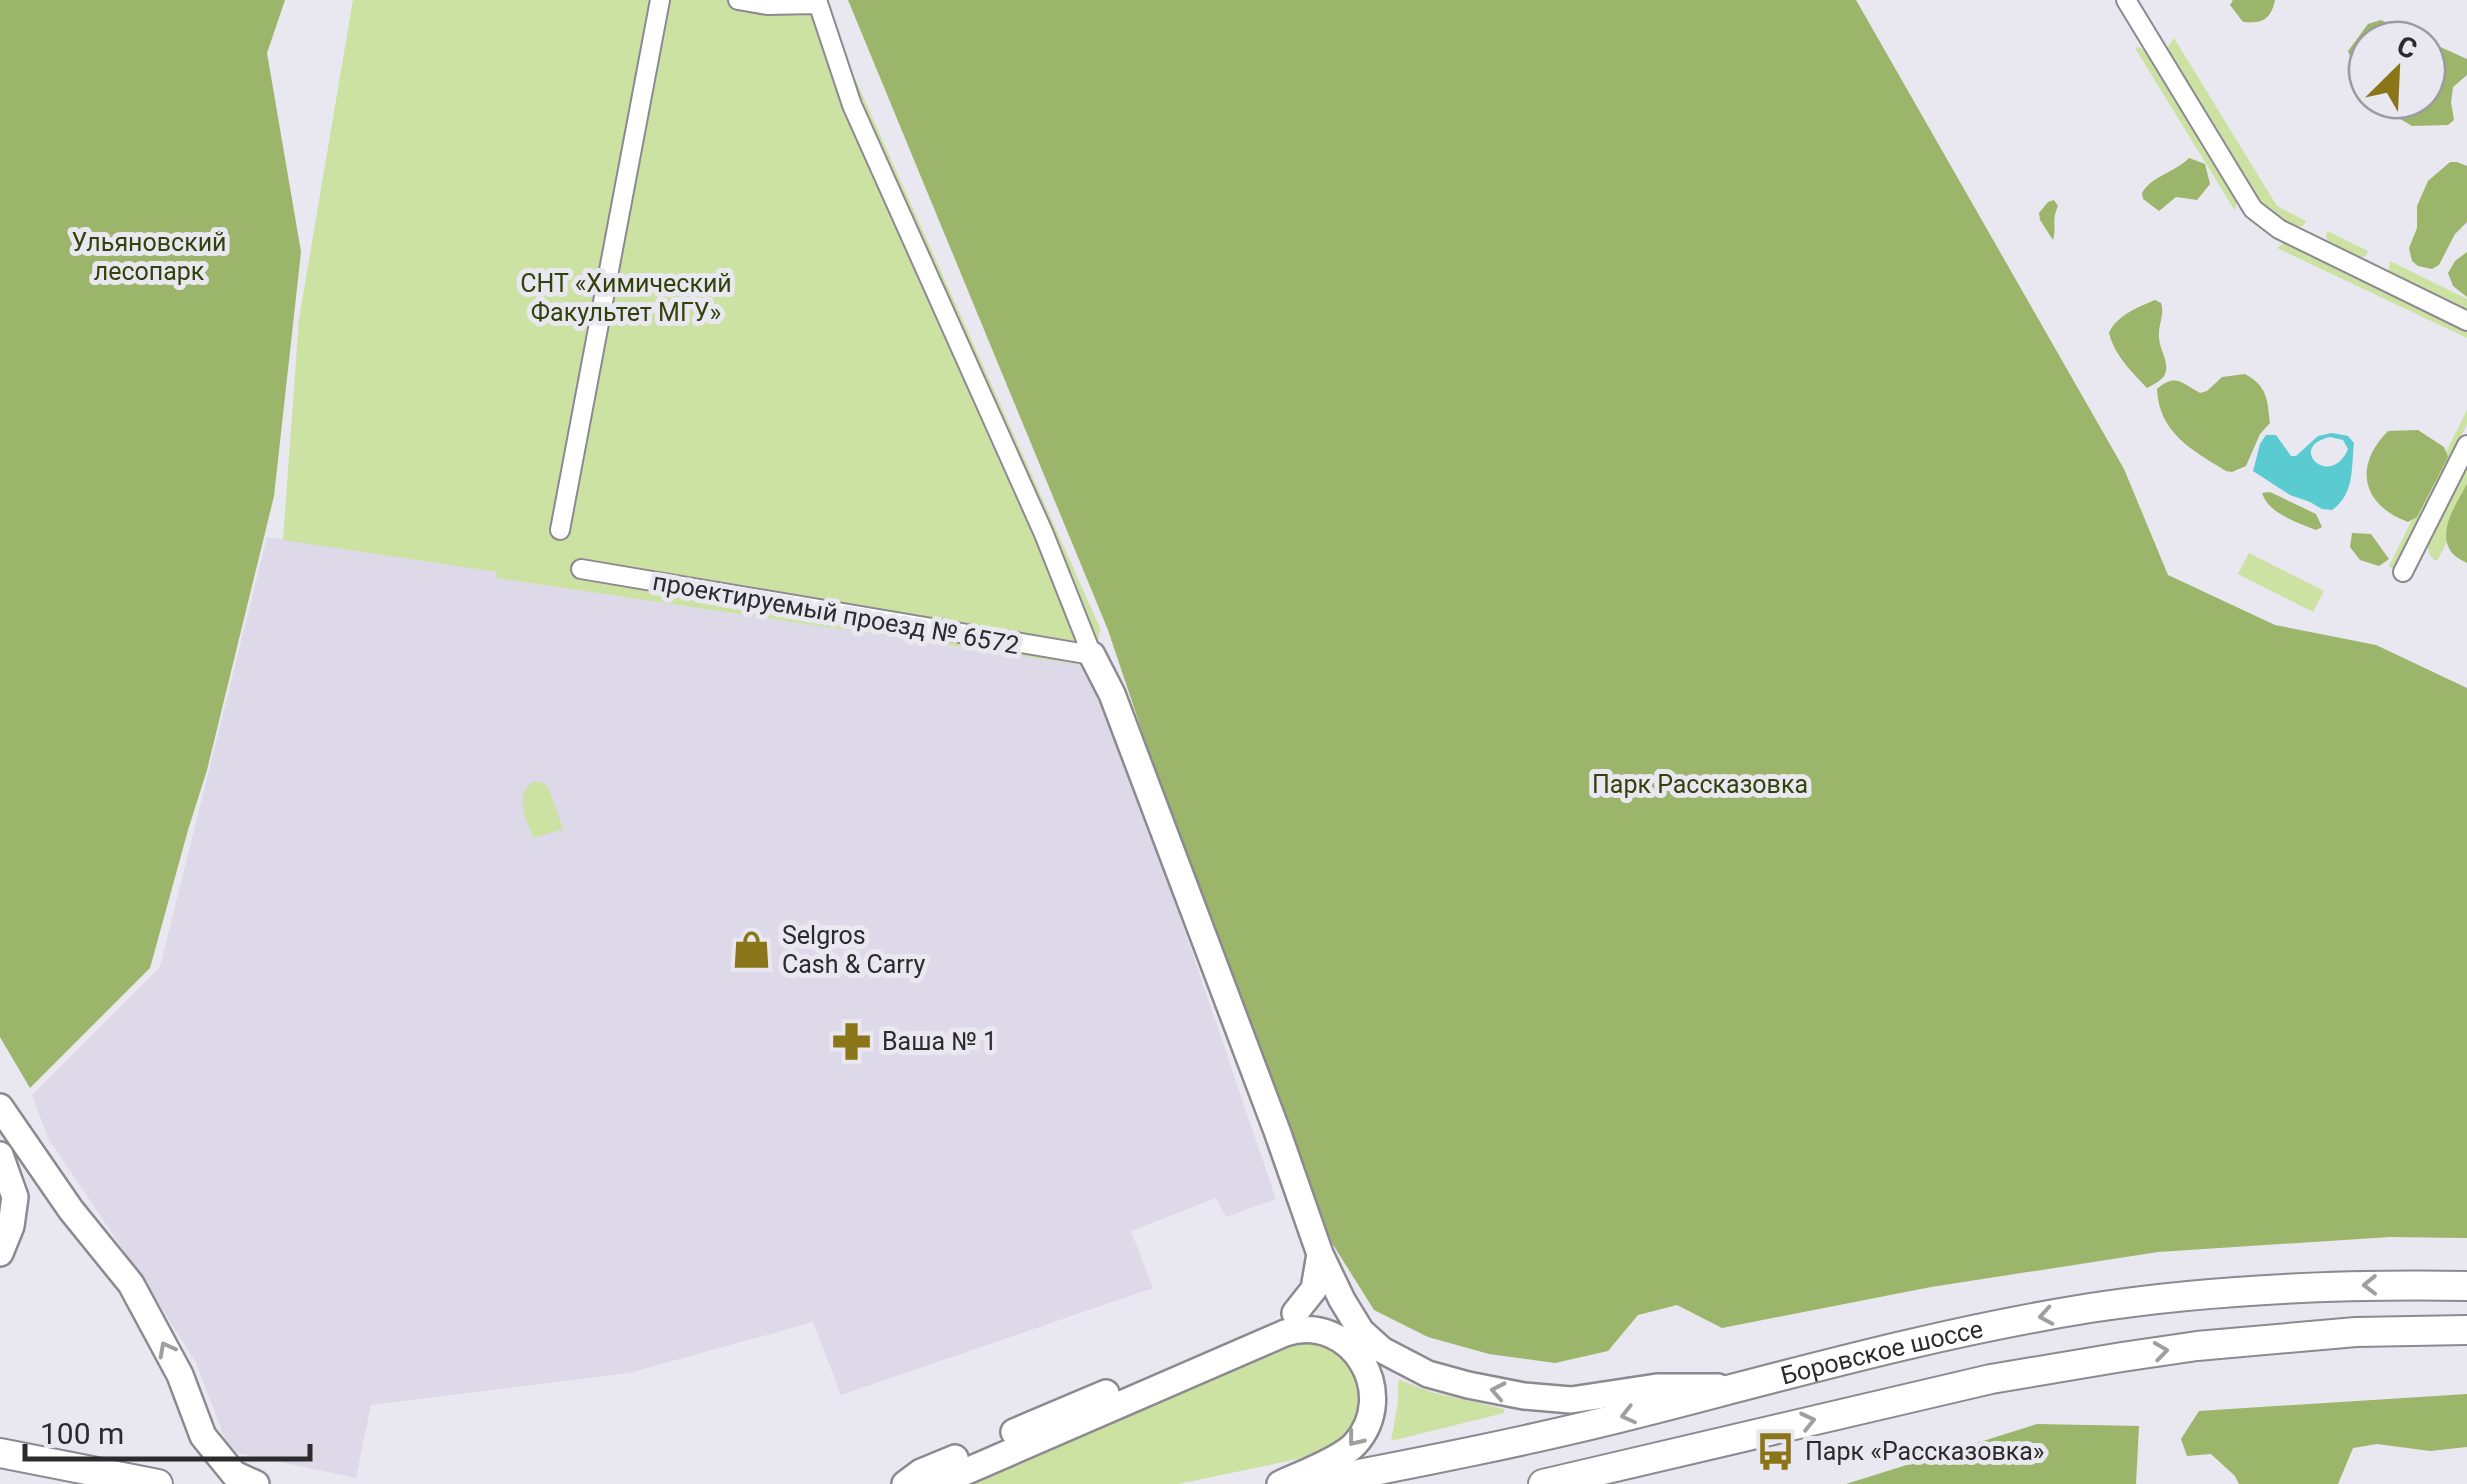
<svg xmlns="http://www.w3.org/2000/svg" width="2467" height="1484" viewBox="0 0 2467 1484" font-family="Roboto,sans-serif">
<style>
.built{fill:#ded9e8}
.green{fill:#cbe2a3}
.forest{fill:#9bb56a}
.water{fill:#59cbd1;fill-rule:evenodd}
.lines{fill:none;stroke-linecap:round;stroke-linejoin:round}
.street-casing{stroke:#8c8990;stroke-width:22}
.secondary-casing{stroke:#8c8990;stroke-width:30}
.primary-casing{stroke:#8c8990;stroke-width:32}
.street{stroke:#fff;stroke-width:18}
.secondary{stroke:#fff;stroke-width:25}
.primary{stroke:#fff;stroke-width:28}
.oneway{stroke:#a09fa0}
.labels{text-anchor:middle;stroke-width:10;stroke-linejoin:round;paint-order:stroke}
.park-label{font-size:25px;fill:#33420b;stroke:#e9e7ef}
.street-label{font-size:25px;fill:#2b2a2d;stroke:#e9e7ef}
.poi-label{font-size:25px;fill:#2b2a2d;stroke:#e9e7ef;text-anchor:start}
</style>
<rect width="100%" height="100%" fill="#e9e7ef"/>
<path class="built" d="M267 537 497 572V578L1095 667 1276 1199 1226 1217 1216 1198 1131 1231 1153 1288 841 1395 813 1322 629 1373 371 1405 356 1478 233 1452 225 1439 196 1363 151 1291 48 1138 32 1095 160 967Z"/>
<path class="green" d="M353 0H820L1100 628 1095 667 496 578 497 572 283 540 299 319Z
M2174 38 2277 206 2306 221 2303 226H2294L2266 211 2170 54 2168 47Z
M2138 47 2146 52 2237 201 2235 211 2135 48Z
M2327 231 2368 251 2366 256C2353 260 2332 249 2326 237Z
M2284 243 2467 332V338L2277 248Z
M2390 261 2467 299V311L2394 275 2389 272Z
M2467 410V425L2393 569 2389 566Z
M2467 465V503L2437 561C2429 557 2428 552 2428 543Z
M2249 553 2324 591 2313 612 2238 574Z
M533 782H540L548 786 563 829 533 838C527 819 513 796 533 782Z
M1301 1342C1339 1343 1345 1355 1364 1385L1355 1432 1322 1454 1178 1484H959L1290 1344Z
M1400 1380 1431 1392 1504 1409V1413L1391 1441 1398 1402V1381Z"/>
<path class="forest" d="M0 0H285L267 53 301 252 274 496 207 770 188 830 150 968 30 1088 0 1037Z
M848 0H1856L2124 469 2168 575 2275 625 2376 645 2467 688V1238L2390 1237 2158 1252 1931 1287 1722 1328 1677 1305 1638 1315 1608 1351 1555 1363 1489 1354 1428 1337 1374 1310 1332 1243 1215 949 1108 630Z
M2233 0H2275C2271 19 2263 24 2243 22L2230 5Z
M2381 20 2425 40H2367V99L2348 51 2368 24Z
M2427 41 2467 59V75L2453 87 2451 102 2454 120 2448 125 2412 126 2369 100H2427Z
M2189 158 2205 164 2210 184 2197 200 2176 197 2159 211 2143 199 2142 193C2153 175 2174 173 2189 158Z
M2450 162H2457L2467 166V222L2455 234 2439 265 2432 269 2418 266 2412 261 2409 248 2417 228V206L2428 181Z
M2054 200 2058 206C2051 222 2057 225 2053 240L2040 220 2039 213 2048 202Z
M2467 252V297L2453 286 2448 273 2455 261Z
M2155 300 2161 303C2165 315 2158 324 2159 337 2159 348 2168 360 2166 371 2164 380 2154 384 2147 388 2131 371 2115 356 2109 333 2116 316 2138 307 2155 300Z
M2245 374C2268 387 2267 399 2270 423L2260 434 2246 466 2232 472 2226 471C2192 450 2159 433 2157 389 2176 373 2181 383 2200 393L2207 391 2222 377Z
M2418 430 2444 447 2448 457 2417 517 2408 522C2362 505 2353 466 2388 431Z
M2467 484V563C2462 560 2457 558 2453 554 2435 533 2457 503 2467 484Z
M2270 492 2316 514 2322 527 2316 530C2297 522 2269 514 2262 493Z
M2352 533 2371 534 2389 559 2379 566 2360 560 2350 547Z
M2467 1394V1447L2430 1451 2377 1444 2353 1448 2338 1484H2239L2235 1476 2211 1454 2187 1456 2181 1439 2199 1411Z
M2037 1424 2139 1426 2136 1484H1846Z"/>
<path class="water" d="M2332 433 2348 436 2354 443C2351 468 2355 494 2332 510L2322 509 2310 502 2290 495 2253 471 2260 444 2266 435H2276L2291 456H2296L2318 436ZM2330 437 2343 440 2348 449C2331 490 2285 447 2330 437Z"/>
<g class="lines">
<defs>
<path id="street" d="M738 0 767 5 818 4
M2126 0 2253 209 2279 229 2467 321
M560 530 660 0
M581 569 1092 655 1044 534 852 105 817 0
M2403 572 2467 445"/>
<path id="secondary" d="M1092 655 1112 694 1277 1131 1320 1254 1342 1300 1361 1331 1382 1350 1428 1374 1468 1385 1524 1396 1571 1400 1657 1387H1718
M0 1107 71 1210 131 1284 180 1375 203 1436 234 1474 256 1484
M0 1155 15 1197 11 1226 0 1253
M1295 1313 1314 1289 1320 1254
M1014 1432 1106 1393
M905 1484 921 1472 955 1458
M937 1484 1285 1333C1352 1312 1400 1394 1355 1444 1342 1459 1299 1475 1280 1484"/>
<g id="primary">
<path d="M0 1453 158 1484"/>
<path id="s1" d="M1307 1484C1421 1462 1535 1440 1647 1411 1794 1373 1940 1332 2090 1308 2214 1289 2341 1284 2467 1286"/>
<path d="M1543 1484 1991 1379 2122 1357 2197 1346 2356 1332 2467 1330"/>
</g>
</defs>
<use href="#street" class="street-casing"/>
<use href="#secondary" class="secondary-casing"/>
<use href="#primary" class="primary-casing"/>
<use href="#street" class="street"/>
<use href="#secondary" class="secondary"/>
<use href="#primary" class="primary"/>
</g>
<defs><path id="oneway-chevron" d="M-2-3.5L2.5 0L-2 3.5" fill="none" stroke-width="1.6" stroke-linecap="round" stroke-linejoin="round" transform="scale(2.5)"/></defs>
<g class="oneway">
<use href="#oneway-chevron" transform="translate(2370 1285) rotate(179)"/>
<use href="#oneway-chevron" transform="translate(2046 1316) rotate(170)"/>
<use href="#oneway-chevron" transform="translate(166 1349) rotate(-118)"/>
<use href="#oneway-chevron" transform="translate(2161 1351) rotate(-8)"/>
<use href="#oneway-chevron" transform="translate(1498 1391) rotate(-169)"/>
<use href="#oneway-chevron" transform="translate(1628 1415) rotate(166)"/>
<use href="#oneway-chevron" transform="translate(1808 1421) rotate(-13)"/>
<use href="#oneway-chevron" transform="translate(1355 1439) rotate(128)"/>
</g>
<defs>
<symbol id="shop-bare" viewBox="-9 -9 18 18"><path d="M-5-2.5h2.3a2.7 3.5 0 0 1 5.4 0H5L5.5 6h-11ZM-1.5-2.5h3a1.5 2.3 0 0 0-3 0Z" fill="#8a7518" stroke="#e9e7ef" stroke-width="2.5" paint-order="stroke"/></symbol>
<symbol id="pharmacy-bare" viewBox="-9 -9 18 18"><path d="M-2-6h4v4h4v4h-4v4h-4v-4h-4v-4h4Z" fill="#8a7518" stroke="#e9e7ef" stroke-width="2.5" paint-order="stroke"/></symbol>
<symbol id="bus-bare" viewBox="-9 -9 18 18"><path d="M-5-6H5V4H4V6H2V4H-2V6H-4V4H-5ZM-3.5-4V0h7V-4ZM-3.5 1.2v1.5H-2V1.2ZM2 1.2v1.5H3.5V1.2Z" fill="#8a7518" stroke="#e9e7ef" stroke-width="2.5" paint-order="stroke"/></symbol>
</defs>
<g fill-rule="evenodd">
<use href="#shop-bare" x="724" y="922" width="55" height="55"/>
<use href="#pharmacy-bare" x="824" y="1014" width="55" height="55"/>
<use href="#bus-bare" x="1748" y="1424" width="55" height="55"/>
</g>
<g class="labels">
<g class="park-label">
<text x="149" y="251">Ульяновский<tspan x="149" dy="29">лесопарк</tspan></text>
<text x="626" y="292">СНТ «Химический<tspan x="626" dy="29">Факультет МГУ»</tspan></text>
<text x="1700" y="793">Парк Рассказовка</text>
</g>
<g class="street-label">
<text transform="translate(836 613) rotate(10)" y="9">проектируемый проезд № 6572</text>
<text dy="9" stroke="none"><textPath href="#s1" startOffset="590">Боровское шоссе</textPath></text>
</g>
<g class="poi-label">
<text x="782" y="944">Selgros<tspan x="782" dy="29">Cash &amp; Carry</tspan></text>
<text x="882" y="1050">Ваша № 1</text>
<text x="1805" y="1460">Парк «Рассказовка»</text>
</g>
</g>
<g transform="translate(2397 70) rotate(24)"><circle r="48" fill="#e9e7ef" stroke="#9d9ba1" stroke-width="2.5"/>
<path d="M0-8L18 38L0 25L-18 38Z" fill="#8a7518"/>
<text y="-15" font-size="28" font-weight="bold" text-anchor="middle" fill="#2b2a2d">С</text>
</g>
<path d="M25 1444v15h285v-15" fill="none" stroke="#2b2a2d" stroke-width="5"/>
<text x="40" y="1444" font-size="30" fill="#2b2a2d" stroke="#e9e7ef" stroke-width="8" paint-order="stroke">100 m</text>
</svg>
